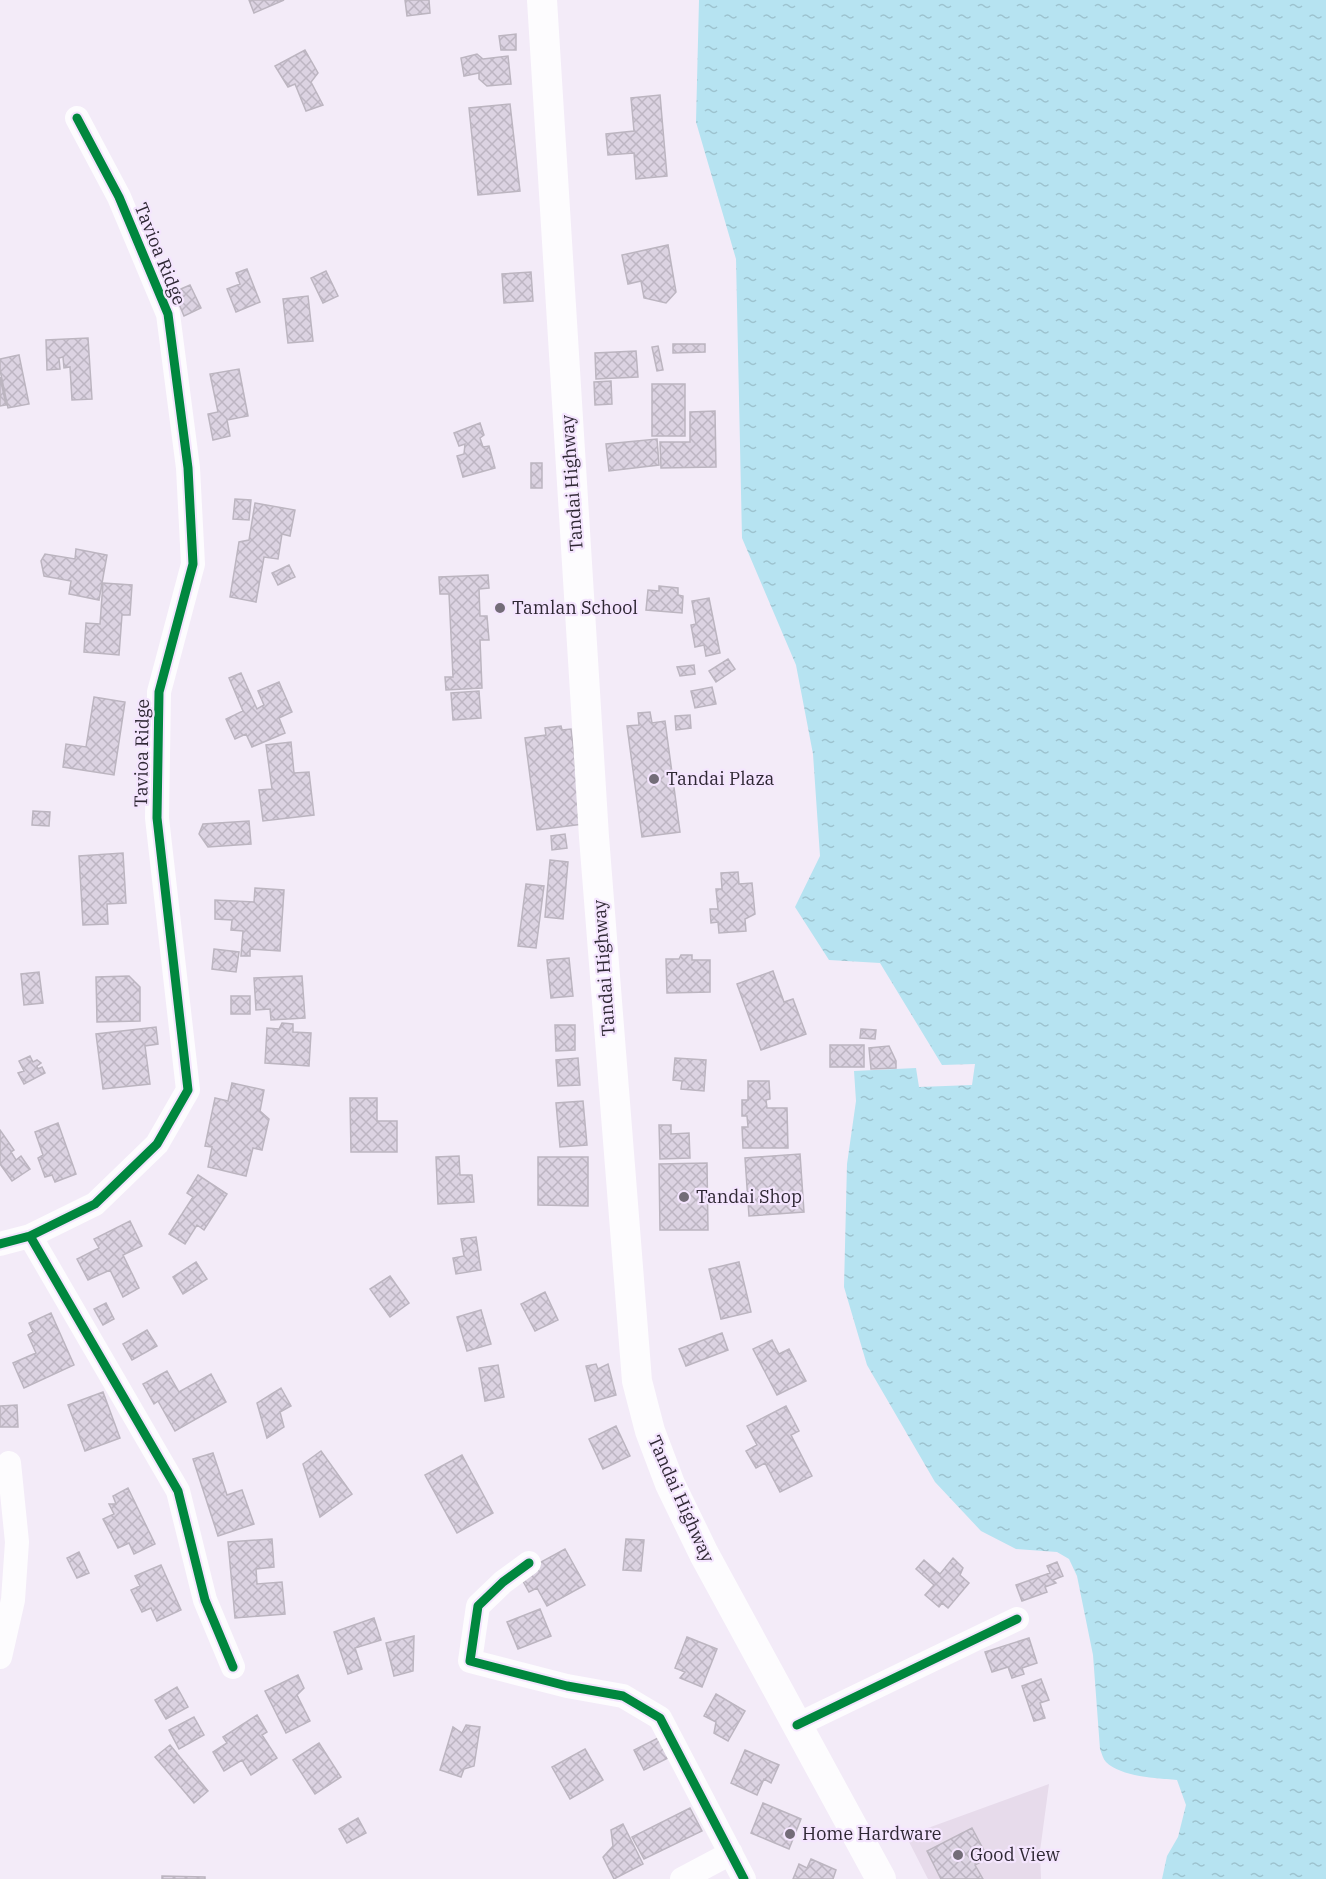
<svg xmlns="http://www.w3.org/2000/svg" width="1326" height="1879" viewBox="0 0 1326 1879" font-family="'IBM Plex Serif',serif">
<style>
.commercial{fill:#e7dbeb}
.water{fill:url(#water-ripples)}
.building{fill:url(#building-cross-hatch);stroke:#bcb5c0;stroke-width:1.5}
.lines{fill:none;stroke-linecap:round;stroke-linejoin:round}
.minor{stroke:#fdfcfe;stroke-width:24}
.major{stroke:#fdfcfe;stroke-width:30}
.cycleway-casing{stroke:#f4e5fe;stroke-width:13}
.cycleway{stroke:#00873e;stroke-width:9}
.poi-dot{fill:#736c78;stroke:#f4e5fe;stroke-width:2}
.labels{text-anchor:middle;stroke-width:4.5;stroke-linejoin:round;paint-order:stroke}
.street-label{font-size:18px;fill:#2e2733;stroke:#f4e5fe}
.poi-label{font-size:18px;fill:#2e2733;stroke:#f4e5fe;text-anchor:start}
</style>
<defs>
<pattern id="water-ripples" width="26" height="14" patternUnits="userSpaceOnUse" patternTransform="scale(1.5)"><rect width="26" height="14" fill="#b6e3f1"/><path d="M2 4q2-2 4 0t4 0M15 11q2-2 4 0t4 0" fill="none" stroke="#9dc3cf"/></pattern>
<pattern id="building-cross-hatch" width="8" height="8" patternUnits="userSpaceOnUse" patternTransform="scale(1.5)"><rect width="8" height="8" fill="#dcd3e2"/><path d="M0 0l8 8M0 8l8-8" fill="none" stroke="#bdb5c2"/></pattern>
</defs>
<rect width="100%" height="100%" fill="#f3ebf8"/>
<path class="commercial" d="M1049 1784 1040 1851 1041 1879H928L906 1836Z"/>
<path class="water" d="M699 0H1326V1879H1162L1167 1856 1178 1837 1186 1805 1177 1780C1157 1778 1121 1777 1106 1762 1103 1759 1102 1754 1100 1749L1093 1655 1077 1576 1069 1559 1057 1552 1016 1549 981 1531 935 1482 867 1365 844 1287 847 1164 856 1101 854 1071 916 1068 919 1087 972 1085 975 1064 942 1065 880 963 829 960 795 907 820 856 813 754 796 665 742 538 736 259 696 122Z"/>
<path class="building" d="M249 0H284L254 13Z
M405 0H429L430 13 407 16Z
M516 34V50H501L499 36Z
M305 50 318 73 311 82 323 105 306 111 295 84 288 87 275 66Z
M477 54 483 59 508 56 511 84 487 86 479 79V73L464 76 461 58Z
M660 95 667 176 636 179 634 153 608 155 606 134 634 131 631 98Z
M510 104 520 191 478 195 469 108Z
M668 245 676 292 666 303 644 298 641 281 628 284 622 255Z
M247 269 260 302 236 312 227 289 240 284 236 273Z
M326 271 338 296 323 303 311 278Z
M531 272 533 301 504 303 502 274Z
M190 285 201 308 184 316 174 292Z
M308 296 313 341 288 343 283 299Z
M88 338 92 399 72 400 70 367 64 368 63 357 59 358 60 369 47 370 46 340Z
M673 344H705V352L673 353Z
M658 346 663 370 657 371 652 347Z
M636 351 638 377 596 379 595 353Z
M19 355 29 404 8 408 0 370V359Z
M239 369 248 416 227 420 230 436 213 440 208 414 218 412 210 374Z
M0 377 6 405 0 406Z
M611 381 612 404 595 405 594 382Z
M652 384H685V436H652Z
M715 411 716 467 661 468 660 442H690V412Z
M480 423 484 435 480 438 483 447 489 446 495 468 463 477 457 456 464 454 465 444 459 446 454 433Z
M657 439 659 465 609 471 606 444Z
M531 463H542V488H531Z
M235 499 251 500 249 520 233 519Z
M255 503 295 510 290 536 282 534 278 559 264 557 256 602 230 597 239 542 249 540Z
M76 549 107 555 99 600 69 594 71 581 44 576 41 561 45 554 75 559Z
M289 565 295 577 278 585 272 573Z
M488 575 489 588 479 589 480 616H487L489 640H480L482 688 446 690 445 677H453L449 594H440L439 577Z
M103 583 132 585 130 615H122L119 655 84 652 86 623 100 624Z
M659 586 678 588V595L683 596 682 613 646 610 648 590 659 591Z
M709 598 720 653 706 656 704 645 695 647 691 625 696 624 692 601Z
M728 659 735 669 716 682 709 671Z
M694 665 695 674 680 676 677 667Z
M241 673 257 709 264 705 258 691 279 682 292 712 279 718 285 733 252 747 246 734 235 739 226 719 243 711 229 678Z
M712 687 716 704 695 708 691 691Z
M479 691 481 718 453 720 451 693Z
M94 697 125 702 114 775 63 767 66 744 86 747Z
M650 712 652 723 665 721 680 832 642 837 627 726 639 725 638 713Z
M690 715 691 728 676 730 675 716Z
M561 726 562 730 571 729 583 824 537 830 525 738 546 735 545 728Z
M291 742 294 773 309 772 314 815 263 821 259 790 272 789 266 745Z
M33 811 50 812 49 826 32 825Z
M249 821 251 844 208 847 199 834 203 824Z
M565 834 567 848 552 850 551 836Z
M123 853 126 903 107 904 108 924 83 925 79 856Z
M550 860 568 862 563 919 545 917Z
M738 872 739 884 752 883 755 914 745 919 746 931 719 933 718 922 711 923 710 909H718L716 889H722L721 873Z
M526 884 544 886 536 948 518 946Z
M255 888 284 890 280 951 250 949V956H241L243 931 231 930 232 920 215 919V900L254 902Z
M214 949 239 952 236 972 212 969Z
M681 955H692V960H710V992L667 993 666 959H679Z
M569 958 573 996 551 998 547 960Z
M773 971 784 1002 793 999 806 1034 761 1050 737 984Z
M39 972 43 1003 24 1005 21 974Z
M129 976 140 987V1021L97 1022 96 977Z
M302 976 305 1018 271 1020 270 1009 256 1010 254 978Z
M231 996H250V1014H231Z
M282 1023 293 1024V1032L311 1033 309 1066 265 1063 267 1028 279 1029Z
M555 1025H575V1050L556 1051Z
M156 1027 158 1044 145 1046 150 1084 103 1089 96 1034Z
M861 1029 876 1030 875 1039 860 1038Z
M830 1045H864V1067H830Z
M889 1046 896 1061V1068L871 1069 869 1048Z
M30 1056 33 1062 37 1060 41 1063 37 1066 38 1069 42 1067 45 1073 24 1084 18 1073 24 1071 19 1061Z
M578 1058 580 1085 558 1086 556 1060Z
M675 1058 706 1060 704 1091 681 1089 682 1081 673 1080Z
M748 1081H769L770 1099 766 1100 767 1108H787L788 1148H743L742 1127H748L747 1116H742V1100H748Z
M232 1083 264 1090 260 1111 269 1119 262 1150 253 1148 246 1176 208 1167 212 1147 205 1146 215 1098 228 1101Z
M350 1098H377V1121H397V1152H351Z
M583 1101 587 1145 560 1147 556 1103Z
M58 1123 76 1174 55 1182 52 1175 45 1177 38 1158 43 1155 35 1132Z
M659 1125H671V1134L689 1133 690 1158 660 1159Z
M0 1130 14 1150 11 1152 16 1160 21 1156 30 1169 12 1181 0 1164Z
M800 1154 804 1212 749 1216 745 1158Z
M459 1156 460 1175H472L474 1202 438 1204 436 1157Z
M538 1157H588V1206L538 1205Z
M707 1163 708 1230H660L659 1164Z
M198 1175 227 1194 204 1230 197 1225 185 1244 169 1234 193 1197 187 1193Z
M130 1221 142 1246 123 1255 139 1288 123 1297 110 1270 88 1280 77 1259 99 1248 94 1239Z
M476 1237 481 1270 456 1274 453 1258 464 1256 461 1239Z
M196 1262 207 1279 183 1294 173 1277Z
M739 1262 751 1312 721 1319 709 1269Z
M390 1276 409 1303 390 1317 370 1289Z
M545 1292 558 1320 535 1331 521 1304Z
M106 1303 114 1319 103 1325 94 1309Z
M481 1310 491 1344 467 1351 457 1317Z
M51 1313 74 1365 24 1388 13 1363 36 1353 28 1335 33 1332 29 1323Z
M147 1330 157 1346 132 1360 123 1344Z
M722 1333 728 1350 686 1366 679 1349Z
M772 1340 779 1354 789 1349 806 1381 777 1395 753 1349Z
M596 1364 598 1369 608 1364 616 1395 595 1401 586 1366Z
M498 1365 504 1397 485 1401 479 1368Z
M167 1371 179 1392 211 1374 226 1402 175 1431 158 1401 154 1404 143 1384Z
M281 1388 291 1406 280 1412 284 1427 267 1438 257 1403Z
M103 1392 120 1438 85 1451 68 1405Z
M17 1405 18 1427H0V1406Z
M786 1406 799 1431 791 1435 812 1476 780 1492 765 1463 756 1468 746 1451 757 1445 747 1426Z
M616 1426 630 1456 603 1469 589 1439Z
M321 1451 352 1494 320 1517 303 1464Z
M213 1453 227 1495 242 1490 254 1524 218 1536 193 1459Z
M462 1455 493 1513 457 1533 425 1475Z
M128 1488 155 1544 134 1554 129 1543 118 1548 103 1519 114 1514 109 1504H116L113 1496Z
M272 1539 274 1567 256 1569 257 1584 282 1582 285 1614 235 1618 228 1542Z
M626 1539 644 1540 641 1571 623 1570Z
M565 1549 585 1585 547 1606 537 1588 529 1592 519 1574Z
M79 1552 89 1573 77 1578 67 1558Z
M953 1558 963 1568 960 1575 969 1583 948 1608 942 1603 939 1607 925 1595 934 1585 916 1569 924 1560 940 1574Z
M1057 1562 1063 1576 1053 1580 1056 1583 1045 1587 1047 1592 1022 1601 1016 1585 1050 1573 1047 1566Z
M161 1565 181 1610 157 1621 151 1608 142 1612 131 1590 140 1586 135 1576Z
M540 1609 551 1636 518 1649 507 1622Z
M374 1618 381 1640 355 1648 362 1669 348 1674 334 1632Z
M414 1636 413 1671 394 1676 386 1643Z
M687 1637 717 1649 702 1687 680 1678 685 1672 675 1668Z
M1029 1638 1037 1663 1022 1668 1024 1674 1012 1678 1008 1667 992 1672 985 1652Z
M298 1675 304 1688 297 1695 310 1721 286 1733 265 1691Z
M1041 1679 1049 1700 1040 1703 1045 1718 1034 1721 1022 1686Z
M177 1687 188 1707 166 1719 155 1700Z
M716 1694 745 1711 728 1741 714 1733 716 1722 704 1716Z
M257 1715 267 1732 262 1735 277 1758 251 1775 242 1760 224 1771 213 1752 227 1743 223 1737Z
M194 1717 204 1735 179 1749 169 1730Z
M466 1725 480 1727 474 1766 464 1769 461 1777 440 1770 453 1727 462 1733Z
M662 1736 672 1756 644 1770 634 1750Z
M319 1743 341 1777 315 1794 293 1760Z
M170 1745 208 1791 194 1803 155 1757Z
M585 1749 603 1780 570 1799 552 1767Z
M745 1750 779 1765 771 1783 764 1779 757 1795 731 1783Z
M763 1803 801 1819 789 1849 751 1833Z
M690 1808 702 1831 644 1859 632 1837Z
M358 1818 366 1833 347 1843 339 1829Z
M623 1824 643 1864 614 1879 603 1857 613 1846 611 1830Z
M972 1828 988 1858 975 1865 983 1879H941L927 1851Z
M811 1859 836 1870 833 1879H793L799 1864 807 1868Z
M162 1876 205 1877V1879H162Z"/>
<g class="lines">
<path class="minor" d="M30 1236 178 1491 205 1600 233 1667
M0 1244 30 1236 95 1204 157 1144 188 1090 157 818 159 692 193 564 188 468 168 314 119 197 77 118
M529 1563 503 1582 478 1606 470 1661 567 1686 623 1696 660 1718 744 1879
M0 1657 13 1600 17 1542 9 1463
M797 1725 1017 1619
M682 1879 731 1853"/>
<path class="major" d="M542 0 594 837 637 1381 650 1431 670 1484 704 1554 881 1879"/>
<defs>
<path id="cycleway" d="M30 1236 178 1491 205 1600 233 1667
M0 1244 30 1236 95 1204 157 1144 188 1090 157 818 159 692 193 564 188 468 168 314 119 197 77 118
M529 1563 503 1582 478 1606 470 1661 567 1686 623 1696 660 1718 744 1879
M797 1725 1017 1619"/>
</defs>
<use href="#cycleway" class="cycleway-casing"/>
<use href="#cycleway" class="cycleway"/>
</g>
<g class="poi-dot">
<circle cx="500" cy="608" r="6"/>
<circle cx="654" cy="779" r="6"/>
<circle cx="684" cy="1197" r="6"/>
<circle cx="790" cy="1834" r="6"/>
<circle cx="958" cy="1855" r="6"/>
</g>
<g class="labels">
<g class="street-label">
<text transform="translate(160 254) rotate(68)" y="6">Tavioa Ridge</text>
<text transform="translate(572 483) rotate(-94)" y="6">Tandai Highway</text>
<text transform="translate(142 753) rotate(-89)" y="6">Tavioa Ridge</text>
<text transform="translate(604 968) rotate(-94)" y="6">Tandai Highway</text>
<text transform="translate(681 1499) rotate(66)" y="6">Tandai Highway</text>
</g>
<g class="poi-label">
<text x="512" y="614">Tamlan School</text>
<text x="666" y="785">Tandai Plaza</text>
<text x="696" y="1203">Tandai Shop</text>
<text x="802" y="1840">Home Hardware</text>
<text x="970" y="1861">Good View</text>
</g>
</g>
</svg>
